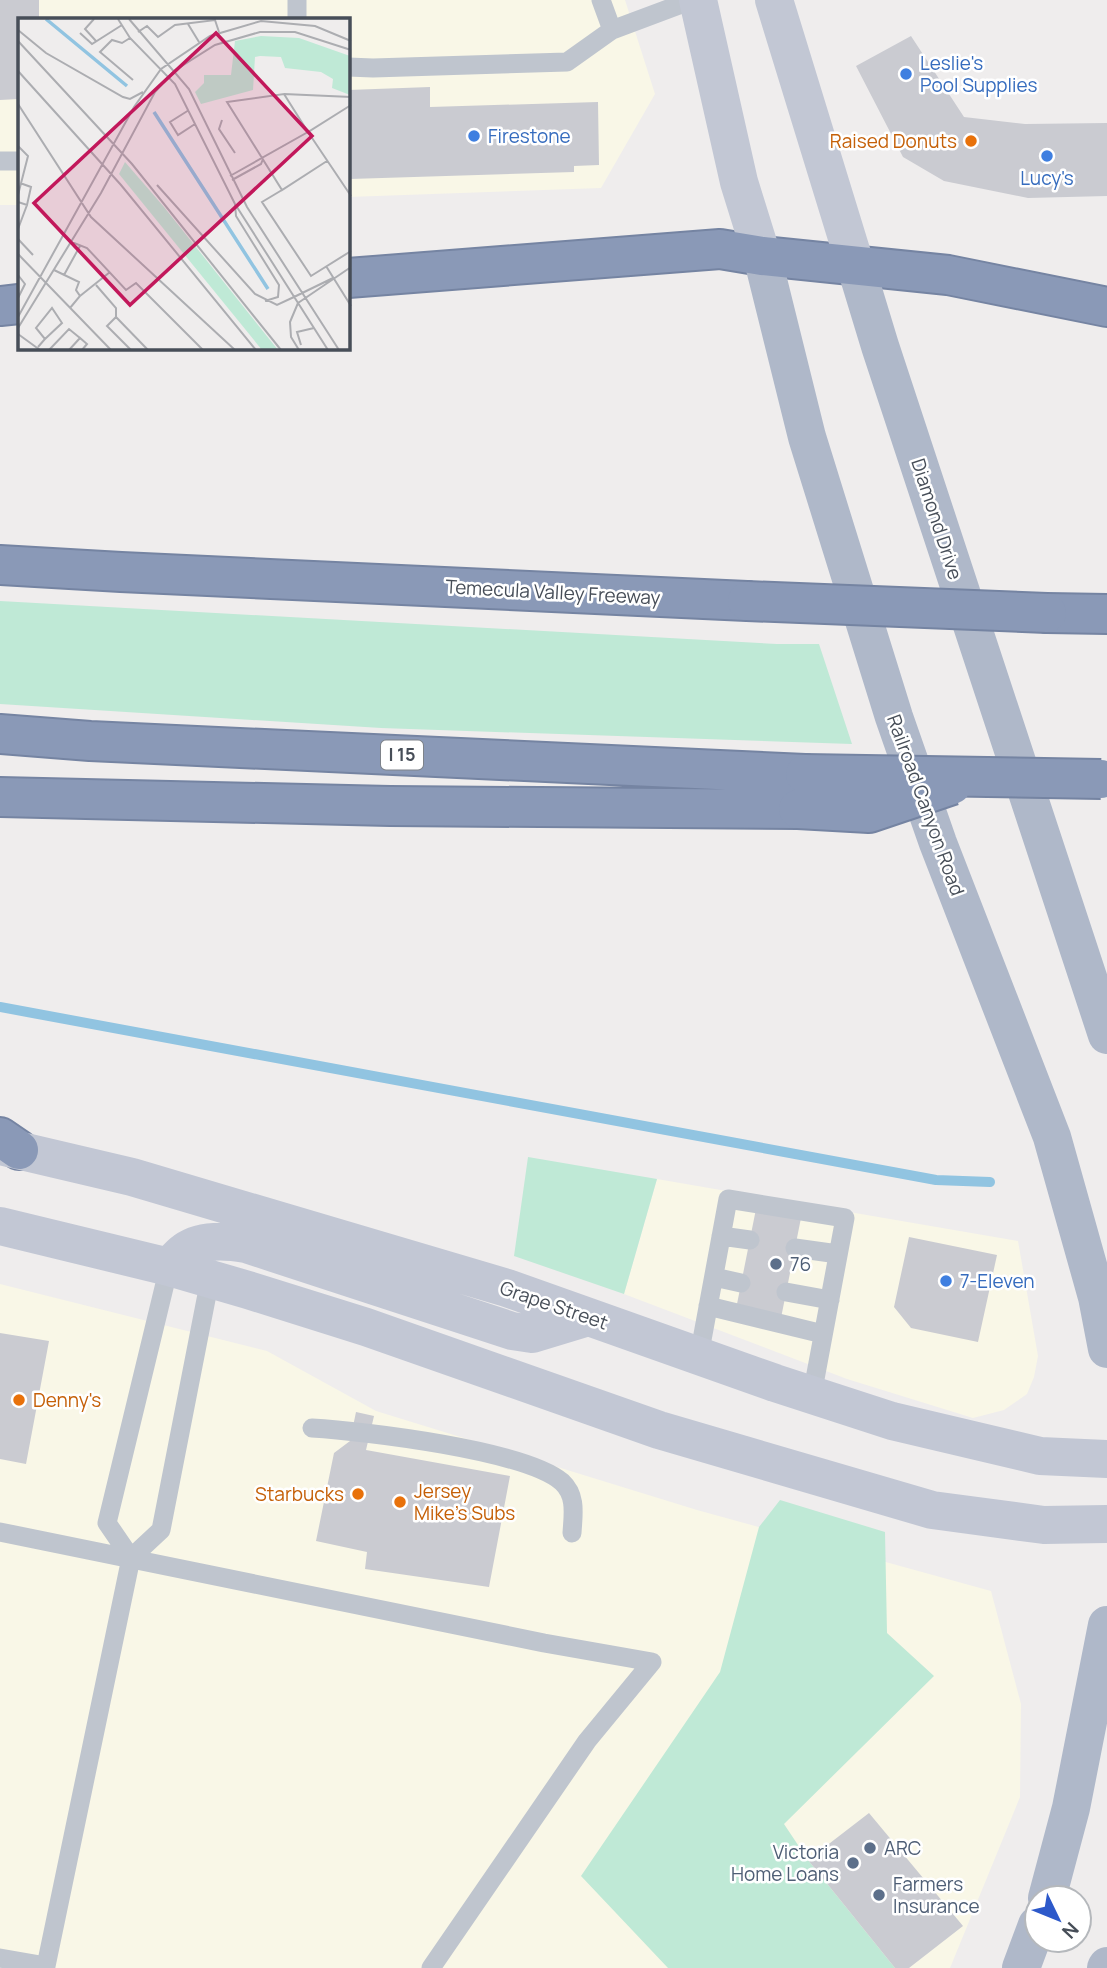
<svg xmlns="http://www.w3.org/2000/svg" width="1107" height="1968" viewBox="0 0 1107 1968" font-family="Manrope,sans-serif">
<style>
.commercial{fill:#f9f7e7}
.green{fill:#bfe9d6}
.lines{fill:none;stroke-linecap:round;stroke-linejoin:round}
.stream{stroke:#91c4e1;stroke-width:10}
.building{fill:#cacbd1}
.motorway-casing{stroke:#7584a2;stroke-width:42}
.service{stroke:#bfc5ce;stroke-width:19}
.secondary{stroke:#c2c7d4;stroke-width:38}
.primary{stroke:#afb8c9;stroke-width:38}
.motorway{stroke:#8a99b7;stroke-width:38}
.motorway-bridge-casing{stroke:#7584a2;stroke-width:42;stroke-linecap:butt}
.motorway-bridge{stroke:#8a99b7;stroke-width:38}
.shop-dot{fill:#3f7fe0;stroke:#fff;stroke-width:2.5}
.food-dot{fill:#e8710a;stroke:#fff;stroke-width:2.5}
.service-dot{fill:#5c6f8a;stroke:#fff;stroke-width:2.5}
.labels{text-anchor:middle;stroke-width:5;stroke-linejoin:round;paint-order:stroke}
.shield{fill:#fff;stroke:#7e838a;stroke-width:2}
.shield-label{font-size:18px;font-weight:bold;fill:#474e58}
.shop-label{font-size:19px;fill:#366cbe;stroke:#fff;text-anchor:start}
.food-label{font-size:19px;fill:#c56008;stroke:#fff;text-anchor:end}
.street-label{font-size:19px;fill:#474e58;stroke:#fff}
.service-label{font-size:19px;fill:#4e5e75;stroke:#fff;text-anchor:start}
.inset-river{fill:none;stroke:#91c4e1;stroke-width:3.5}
.inset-road{fill:none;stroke:#acadb1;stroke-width:2}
.view{fill:#c2185b;fill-opacity:0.15;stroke:#c2185b;stroke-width:3.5}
.inset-edge{fill:none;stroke:#474e58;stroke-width:3.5}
</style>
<rect width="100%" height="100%" fill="#efeded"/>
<path class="commercial" d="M0 0H625L655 94 601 188 348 197V19H19V205H0Z
M657 1179 1018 1241 1038 1356 1034 1377 1027 1394 1004 1410 973 1418 847 1379 624 1294Z
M0 1284 267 1351 376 1411 697 1510 991 1591 1021 1704 1020 1797 950 1968H0Z"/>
<path class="green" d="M0 601 777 644H819L852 744 381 728 0 704Z
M528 1157 657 1179 624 1294 514 1256Z
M780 1500 885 1532 887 1633 934 1676 784 1824 808 1860 895 1968H668L581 1876 720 1672 759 1527Z"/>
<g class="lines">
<path class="stream" d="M0 1007 936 1180 990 1182"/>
</g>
<path class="building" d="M0 0H39V19H19V99L0 100Z
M911 36 964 117 1025 124 1107 123V196L1028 198 944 181 903 157 856 66Z
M430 87V107L598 102 599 165 574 166V172L350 179 348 90Z
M757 1204 802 1213 781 1318 736 1309Z
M909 1237 997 1255 978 1342 911 1328 894 1307Z
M0 1333 49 1341 26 1464 0 1459Z
M356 1412 374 1416 366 1450 510 1476 489 1587 365 1569 367 1552 316 1541 334 1453 350 1441Z
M869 1813 963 1926 909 1968H895L808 1860Z"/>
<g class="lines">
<defs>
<path id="motorway" d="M348 278 720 249 762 256 948 275 1107 307
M0 306 19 304
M0 565 121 572 747 601
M1047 613 1107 614
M0 734 90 741 805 774
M0 797 390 806 798 809
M0 1137 19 1150"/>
</defs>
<use href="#motorway" class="motorway-casing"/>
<path class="service" d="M297 0V19
M601 0 612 30
M348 67 373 68 567 62 612 30 692 0
M0 161H19
M721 1236 750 1240
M795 1248 838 1254
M714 1277 741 1283
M786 1292 830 1300
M708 1306 823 1334
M699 1356 728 1199 845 1218 812 1395
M312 1428C363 1431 525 1450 562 1482 577 1496 573 1515 572 1533
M0 1532 544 1643 652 1662 587 1741 431 1968
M131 1558 107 1523 169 1267
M0 1958 46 1966 131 1558 161 1530 210 1279"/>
<path class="secondary" d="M698 0 739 182 762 256
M774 0 856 267
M0 1146 132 1177 507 1288 775 1383 892 1421 1040 1456 1107 1459
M0 1226 169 1267 248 1290 366 1327 659 1430 932 1510 1044 1525 1107 1524
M169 1267C174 1262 179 1255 185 1251 201 1239 228 1241 246 1244L512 1331 532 1334 588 1317"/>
<path class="primary" d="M762 256 807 437 894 717 938 843 1052 1137 1097 1297 1107 1349
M856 267 880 346 1107 1035
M1047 1898 1071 1808 1107 1625
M1021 1968 1037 1925
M1106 1968 1107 1966"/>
<use href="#motorway" class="motorway"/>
<defs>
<path id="motorway-bridge" d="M747 601 1047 613
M805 774 1101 779
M798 809 869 813 952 785"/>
</defs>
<use href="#motorway-bridge" class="motorway-bridge-casing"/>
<use href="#motorway-bridge" class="motorway-bridge"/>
</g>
<g class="shop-dot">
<circle cx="906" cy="74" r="7"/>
<circle cx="474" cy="136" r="7"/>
<circle cx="1047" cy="156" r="7"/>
<circle cx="946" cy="1281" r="7"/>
</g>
<g class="food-dot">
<circle cx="971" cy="141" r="7"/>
<circle cx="19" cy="1400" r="7"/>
<circle cx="358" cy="1494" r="7"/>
<circle cx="400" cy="1502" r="7"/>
</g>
<g class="service-dot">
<circle cx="776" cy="1264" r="7"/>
<circle cx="870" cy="1848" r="7"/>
<circle cx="853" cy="1863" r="7"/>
<circle cx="879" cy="1895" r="7"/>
</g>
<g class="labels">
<rect class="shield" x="381" y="740.5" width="42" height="29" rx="5"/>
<g class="shield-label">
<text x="402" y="761">I 15</text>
</g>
<g class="shop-label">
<text x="920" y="70">Leslie's<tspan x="920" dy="22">Pool Supplies</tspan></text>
<text x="488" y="143">Firestone</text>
<text x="1047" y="185" text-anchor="middle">Lucy's</text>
<text x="960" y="1288">7-Eleven</text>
</g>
<g class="food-label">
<text x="957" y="148">Raised Donuts</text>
<text x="33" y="1407" text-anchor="start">Denny's</text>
<text x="414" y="1498" text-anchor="start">Jersey<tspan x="414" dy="22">Mike's Subs</tspan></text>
<text x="344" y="1501">Starbucks</text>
</g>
<g class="street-label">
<text transform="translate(937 519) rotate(72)" y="7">Diamond Drive</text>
<text transform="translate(553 592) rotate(3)" y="7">Temecula Valley Freeway</text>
<text transform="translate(926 805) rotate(70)" y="7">Railroad Canyon Road</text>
<text transform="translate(554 1305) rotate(19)" y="7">Grape Street</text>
</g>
<g class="service-label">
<text x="790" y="1271">76</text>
<text x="884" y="1855">ARC</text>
<text x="839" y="1859" text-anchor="end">Victoria<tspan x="839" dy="22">Home Loans</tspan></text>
<text x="893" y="1891">Farmers<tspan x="893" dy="22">Insurance</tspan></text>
</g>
</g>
<g transform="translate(18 18)">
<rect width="332" height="332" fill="#efeded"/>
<path d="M243 18 281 20 332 38V77L314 70 315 61 303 54 267 50 263 39 242 38 237 39 235 72 183 86 177 74 186 65V57H213L217 23ZM107 144 146 189 260 332H244L101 156Z" fill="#bfe9d6"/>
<path class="inset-river" d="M28 1 109 68M136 94 250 271"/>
<path class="inset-road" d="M76 1 67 11 78 23M100 1 112 20 157 66 217 186 310 332M111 1 171 71 229 189 321 332M170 6 181 24M0 12 28 35 105 79 112 81 125 74M120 14 129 8 140 19 157 7 197 2 201 14M62 15 74 26 104 7M112 20 104 25 94 22 82 34 115 62M0 23 114 146 263 332M0 53 103 167 238 332M266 76 333 79M0 86 73 199 217 332M171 92 152 104 160 117 177 106M204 102 201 111 217 135M0 128 10 138 0 177M309 143 264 172 209 84 266 76 290 114 333 87M212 158 290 114 333 178M214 162 243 146 245 141M139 167 237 276 259 287 276 279M264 172 244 184 293 258 333 233M0 184 9 187 13 169 2 165M217 186 218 198 261 267 260 279 247 283M0 211 9 187M0 221 15 237M51 223 69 230 108 272 118 265 185 332M0 236 93 332M308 248 333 288M36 252 61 264 58 272 62 278 52 290M0 257 7 266 0 280M46 257 62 228M78 267 98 290V299L130 332M62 278 92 254M276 279 315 260M280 285 333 249M280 285 272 304 273 319 281 332M0 299 116 89 143 51 192 18 243 3 297 8 333 23M98 299 89 308 113 332M0 310 83 175 137 74 156 53 197 27 242 14H277L333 32M0 316 22 332M283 327 279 314 296 310M20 329 27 321 18 310 34 290 44 305 27 321M31 332 51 311 62 320M51 332 62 320 69 326 64 332"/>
<path class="view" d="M198 15 294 118 112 287 16 185Z"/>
<rect width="332" height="332" class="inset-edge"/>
</g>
<g transform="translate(1058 1919) rotate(133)"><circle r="33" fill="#ffffff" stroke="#b5b8bc" stroke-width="2"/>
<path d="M0-5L12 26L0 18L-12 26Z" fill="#2d59ca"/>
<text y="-10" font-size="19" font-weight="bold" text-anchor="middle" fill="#474e58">N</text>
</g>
</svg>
